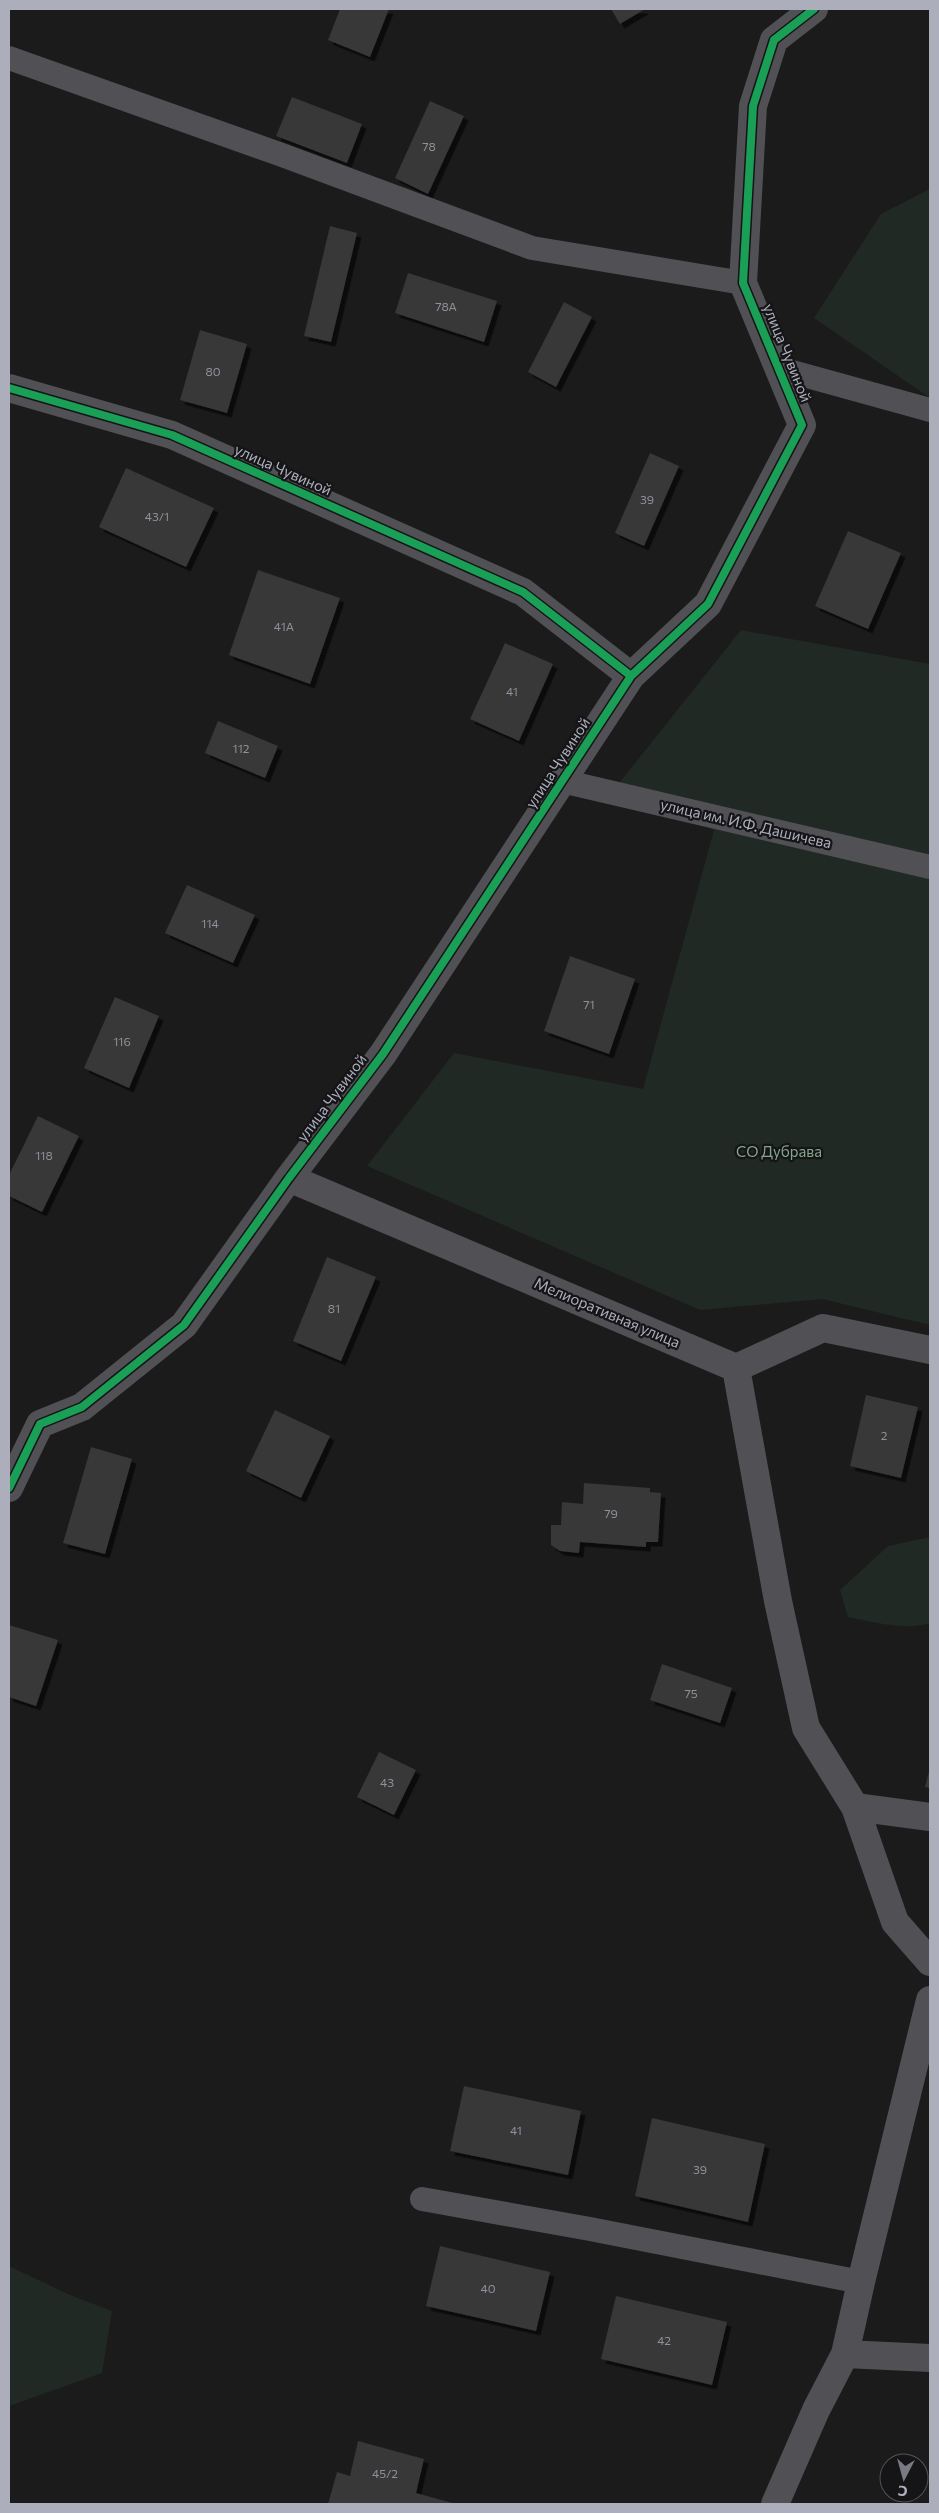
<svg xmlns="http://www.w3.org/2000/svg" width="939" height="2513" viewBox="0 0 939 2513" font-family="Commissioner,sans-serif">
<style>
.green{fill:#202923}
.building{fill:#373739;filter:url(#shadow)}
.lines{fill:none;stroke-linecap:round;stroke-linejoin:round}
.lane{stroke:#505055;stroke-width:24}
.street{stroke:#505055;stroke-width:28}
.cycleway-casing{stroke:#151417;stroke-width:11}
.cycleway{stroke:#1a9f57;stroke-width:8}
.labels{text-anchor:middle;stroke-width:4.5;stroke-linejoin:round;paint-order:stroke}
.number-label{font-size:12px;fill:#8f909b}
.street-label{font-size:15px;fill:#acaebc;stroke:#151417}
.park-label{font-size:15px;fill:#82a88a;stroke:#151417}
</style>
<defs>
<filter id="shadow"><feDropShadow dx="4.5" dy="4.5" stdDeviation="0" flood-color="#0009"/></filter>
</defs>
<rect width="100%" height="100%" fill="#1b1b1b"/>
<path class="green" d="M930 189V398L814 318 881 214Z
M741 630 930 664V1325L822 1299 700 1310 367 1166 454 1053 643 1089 714 830 612 792Z
M930 1537V1623C905 1631 873 1622 848 1617L840 1590 888 1546Z
M9 2266 70 2295 112 2311 102 2373 9 2406Z"/>
<path class="building" d="M340 9H389L370 57 328 40Z
M611 9H645L620 24Z
M292 97 362 124 347 163 276 136Z
M430 101 464 116 428 194 395 178Z
M330 226 357 233 331 342 304 336Z
M408 273 497 301 484 342 395 313Z
M564 302 592 317 556 387 528 372Z
M200 330 247 344 227 413 180 400Z
M650 453 679 466 644 546 615 533Z
M126 468 214 508 186 567 99 527Z
M848 531 901 553 868 629 815 606Z
M258 570 340 598 310 684 229 655Z
M505 643 553 664 519 741 470 719Z
M218 721 278 746 265 778 205 753Z
M187 885 255 915 233 963 165 933Z
M570 956 635 979 609 1054 544 1031Z
M115 997 159 1016 129 1088 84 1068Z
M38 1116 79 1136 42 1212 9 1196V1175Z
M327 1257 376 1277 341 1361 293 1341Z
M866 1395 918 1407 901 1478 850 1466Z
M275 1410 330 1436 301 1498 246 1471Z
M91 1447 132 1459 105 1554 63 1543Z
M584 1483 650 1488V1492L661 1493 658 1542H646V1547L580 1542 579 1553 560 1551 551 1545V1525H561L562 1502 583 1504Z
M9 1625 58 1640 36 1706 9 1697Z
M662 1664 732 1688 720 1723 650 1700Z
M379 1752 416 1770 394 1815 357 1797Z
M930 1768V1788L925 1787Z
M464 2086 581 2111 568 2175 450 2151Z
M652 2118 765 2144 748 2222 635 2196Z
M440 2246 550 2272 536 2331 426 2306Z
M616 2296 727 2322 712 2385 601 2359Z
M358 2441 424 2459 416 2493 456 2504H328L337 2472 350 2476Z"/>
<g class="lines">
<path class="lane" d="M9 58 282 155 532 248 743 283
M778 368 930 410
M562 781 930 867
M422 2199 590 2229 861 2282"/>
<path class="street" d="M9 388 172 435 523 592 631 676
M289 1178 736 1368 823 1328 930 1350
M736 1368 778 1601 806 1728 855 1807 895 1922 930 1962
M9 1488 40 1424 82 1407 184 1325 289 1178 383 1054 631 676 708 604 802 425 743 283 753 106 774 40 814 9
M855 1807 930 1817
M845 2354 930 2358
M775 2504 816 2410 845 2354 861 2282 930 2000"/>
<defs>
<path id="cycleway" d="M9 388 172 435 523 592 631 676
M9 1488 40 1424 82 1407 184 1325 289 1178 383 1054 631 676 708 604 802 425 743 283 753 106 774 40 814 9"/>
</defs>
<use href="#cycleway" class="cycleway-casing"/>
<use href="#cycleway" class="cycleway"/>
</g>
<g class="labels">
<g class="number-label">
<text x="429" y="151">78</text>
<text x="446" y="311">78А</text>
<text x="213" y="376">80</text>
<text x="647" y="504">39</text>
<text x="157" y="521">43/1</text>
<text x="284" y="631">41А</text>
<text x="512" y="696">41</text>
<text x="241" y="753">112</text>
<text x="210" y="928">114</text>
<text x="589" y="1009">71</text>
<text x="122" y="1046">116</text>
<text x="44" y="1160">118</text>
<text x="334" y="1313">81</text>
<text x="884" y="1440">2</text>
<text x="611" y="1518">79</text>
<text x="691" y="1698">75</text>
<text x="387" y="1787">43</text>
<text x="516" y="2135">41</text>
<text x="700" y="2174">39</text>
<text x="488" y="2293">40</text>
<text x="664" y="2345">42</text>
<text x="385" y="2478">45/2</text>
</g>
<g class="street-label">
<text transform="translate(787 353) rotate(68)" y="5">улица Чувиной</text>
<text transform="translate(283 470) rotate(24)" y="5">улица Чувиной</text>
<text transform="translate(558 763) rotate(-57)" y="5">улица Чувиной</text>
<text transform="translate(746 824) rotate(13)" y="5">улица им. И.Ф. Дашичева</text>
<text transform="translate(332 1098) rotate(-53)" y="5">улица Чувиной</text>
<text transform="translate(607 1313) rotate(23)" y="5">Мелиоративная улица</text>
</g>
<g class="park-label">
<text x="779" y="1157">СО Дубрава</text>
</g>
</g>
<rect width="939" height="2513" fill="none" stroke="#acaebc" stroke-width="20"/>
<g transform="translate(904 2478) rotate(186)"><circle r="24" fill="#151417" stroke="#515259"/>
<path d="M0-4L9 19L0 12L-9 19Z" fill="#797b84"/>
<text y="-8" font-size="14" font-weight="bold" text-anchor="middle" fill="#acaebc">С</text>
</g>
</svg>
